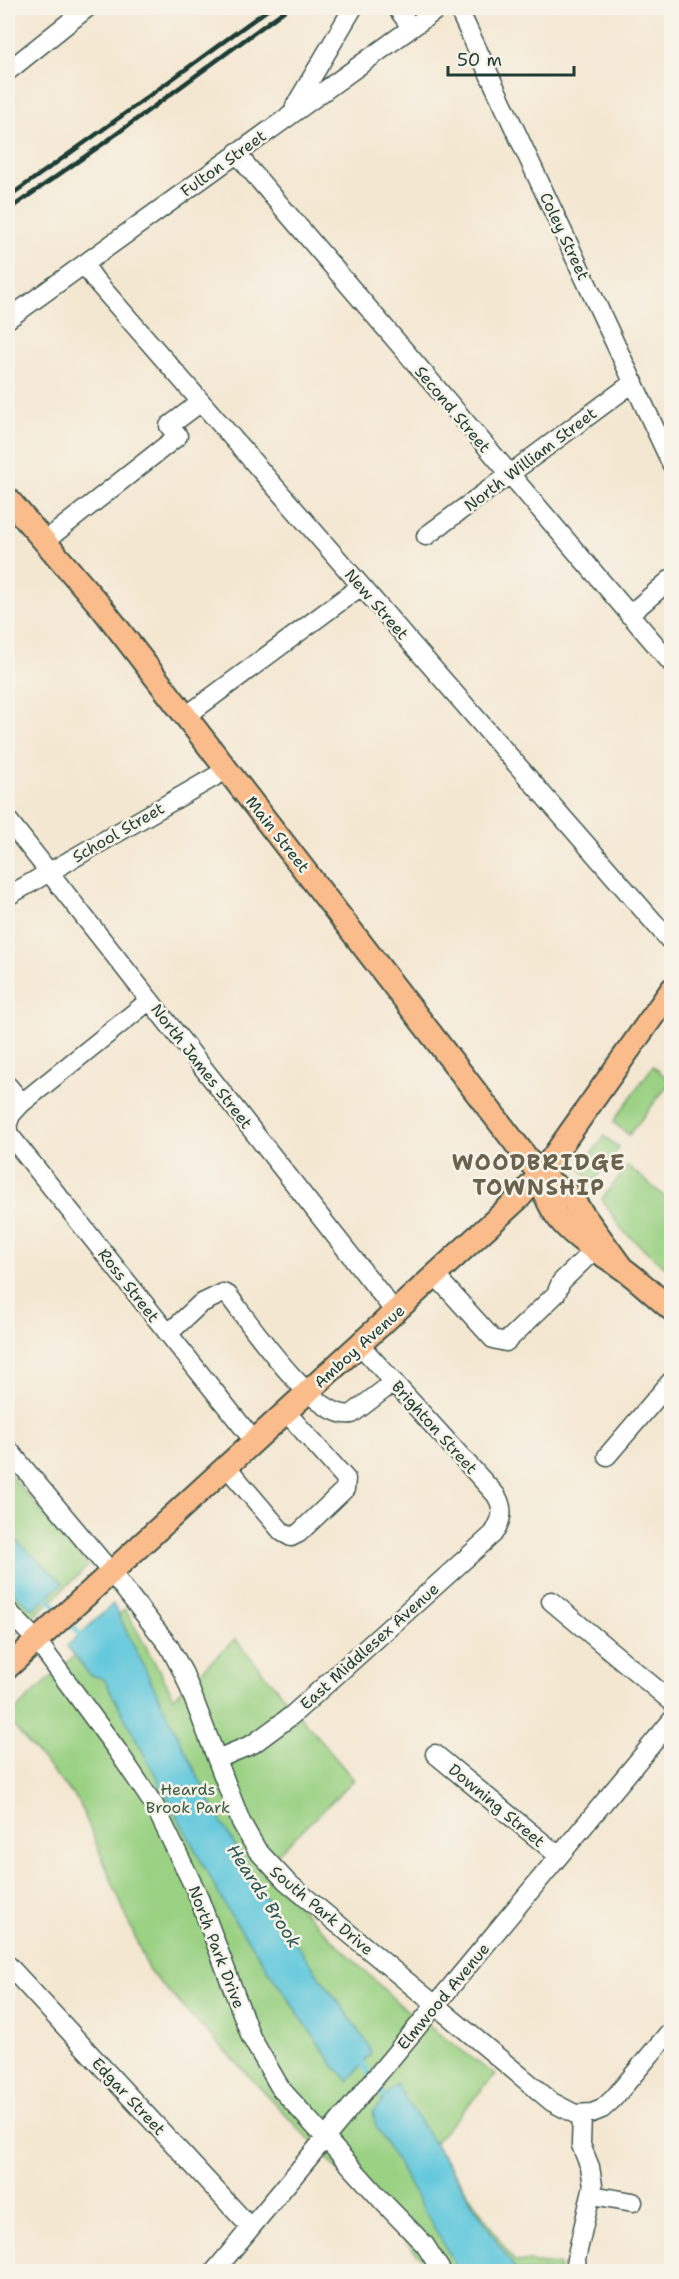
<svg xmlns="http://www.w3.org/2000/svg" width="679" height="2279" viewBox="0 0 679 2279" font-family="'Shantell Sans',sans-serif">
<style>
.green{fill:#9ad183;stroke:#5c875c;stroke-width:1.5}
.water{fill:#60c8dc;stroke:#408288;stroke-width:1.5}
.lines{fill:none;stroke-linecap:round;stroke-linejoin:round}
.stream{stroke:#60c8dc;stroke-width:5}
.minor-casing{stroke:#3f564c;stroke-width:21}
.major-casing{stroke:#3f564c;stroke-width:26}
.minor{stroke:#fff;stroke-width:18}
.major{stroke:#f9bc8a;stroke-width:22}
.rail{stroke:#1f3d34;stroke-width:4.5}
.labels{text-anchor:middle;stroke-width:5;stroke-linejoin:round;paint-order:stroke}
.street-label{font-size:16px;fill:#1f3d34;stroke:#f7f3e8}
.park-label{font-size:16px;fill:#385b44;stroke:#f7f3e8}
.water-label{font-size:18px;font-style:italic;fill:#2c5956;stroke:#f7f3e8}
.district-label{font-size:22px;font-weight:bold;letter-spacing:1.5px;fill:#69634e;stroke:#f7f3e8}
</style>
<rect width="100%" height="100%" fill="#f7f3e8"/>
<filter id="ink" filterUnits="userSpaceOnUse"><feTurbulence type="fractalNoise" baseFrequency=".0167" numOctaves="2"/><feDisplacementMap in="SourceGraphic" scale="12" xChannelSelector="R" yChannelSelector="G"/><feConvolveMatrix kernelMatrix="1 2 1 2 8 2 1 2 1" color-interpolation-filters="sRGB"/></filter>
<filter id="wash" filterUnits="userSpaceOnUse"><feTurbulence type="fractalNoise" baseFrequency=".008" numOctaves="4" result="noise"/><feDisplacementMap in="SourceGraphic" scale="24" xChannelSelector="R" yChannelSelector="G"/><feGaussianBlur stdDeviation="1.35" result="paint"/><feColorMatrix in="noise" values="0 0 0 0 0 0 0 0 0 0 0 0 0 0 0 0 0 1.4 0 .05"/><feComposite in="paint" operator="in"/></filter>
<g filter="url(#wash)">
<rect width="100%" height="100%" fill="#f4e7d2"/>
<path class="green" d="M653 1066 671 1081 629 1135 613 1122Z
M604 1136 619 1148 592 1184 581 1169Z
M628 1166 671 1202V1272L623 1231 602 1199Z
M8 1472 88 1566 8 1641Z
M125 1609 174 1697 235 1639 354 1780 261 1870 400 2005 495 2075 434 2143 514 2261 558 2265 561 2271H434L149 1971 79 1802 8 1720V1717Z"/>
<path class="water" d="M8 1533 63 1583 33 1609 8 1588Z
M113 1604 216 1813 277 1917 369 2045 371 2054 348 2081 338 2069H336L228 1911 104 1679 90 1675 67 1646Z
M396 2084 516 2271H459L376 2126 373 2112Z"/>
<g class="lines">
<path class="stream" d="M44 1593 59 1611
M68 1620 83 1638
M360 2060 388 2102"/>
</g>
</g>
<g filter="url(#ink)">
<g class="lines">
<defs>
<path id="minor" d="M397 8 411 27
M458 8 672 465
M8 71 87 8
M295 106 353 8
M237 152 247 166 672 664
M84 264 95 280 672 943
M8 319 439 8
M426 536 634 382
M45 541 178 436 169 426 201 402
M629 615 672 578
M186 716 361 586
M8 820 396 1313
M8 896 228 769
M8 1086 22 1103
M8 1123 11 1115 22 1103 150 1000
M8 1128V1133L254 1441
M436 1276 493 1339 506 1342 556 1294 561 1282 594 1250
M168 1334 200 1304 223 1293 228 1295C250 1323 315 1421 352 1414L394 1382
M8 1449 111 1572 169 1646 184 1674 241 1822 257 1850 286 1881 552 2102 575 2114 592 2113 602 2109 613 2099 672 2029
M607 1456 672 1380
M226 1466 282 1532 291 1537 299 1533 345 1489 346 1479 286 1412
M551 1601 672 1702
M8 1611 37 1641 117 1750 154 1805 197 1893 251 2037 281 2089 385 2204 425 2245 442 2272
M435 1754 559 1856
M217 1759 253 1744 291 1716 493 1534C502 1520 505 1510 496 1495L360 1345
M8 1965 250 2227
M592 2195 633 2202
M214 2272 672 1720
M577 2272 576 2259 593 2185 590 2167 581 2145 582 2115"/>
<path id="major" d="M8 499 102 608 540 1175 569 1195 622 1268
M540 1175C549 1226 583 1241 622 1268 639 1280 655 1296 672 1310
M8 1667 519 1198 540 1175 672 989"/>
</defs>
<use href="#minor" class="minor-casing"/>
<use href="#major" class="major-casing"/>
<use href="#minor" class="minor"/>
<use href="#major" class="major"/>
<path class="rail" d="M8 197 94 136 270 8
M8 210 100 146 288 8"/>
</g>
</g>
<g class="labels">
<g class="street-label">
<text transform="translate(223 163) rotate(-36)" y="6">Fulton Street</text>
<text transform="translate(565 236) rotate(65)" y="6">Coley Street</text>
<text transform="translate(453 409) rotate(50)" y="6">Second Street</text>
<text transform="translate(530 459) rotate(-37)" y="6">North William Street</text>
<text transform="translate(377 604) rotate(49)" y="6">New Street</text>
<text transform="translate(118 832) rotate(-30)" y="6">School Street</text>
<text transform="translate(278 834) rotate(52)" y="6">Main Street</text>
<text transform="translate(202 1066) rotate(52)" y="6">North James Street</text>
<text transform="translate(129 1285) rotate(52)" y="6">Ross Street</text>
<text transform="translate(359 1346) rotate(-42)" y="6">Amboy Avenue</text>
<text transform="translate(435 1427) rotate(48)" y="6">Brighton Street</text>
<text transform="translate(369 1646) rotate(-42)" y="6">East Middlesex Avenue</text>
<text transform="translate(497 1805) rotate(40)" y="6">Downing Street</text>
<text transform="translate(322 1910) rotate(40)" y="6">South Park Drive</text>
<text transform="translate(217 1947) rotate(69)" y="6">North Park Drive</text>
<text transform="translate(443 1996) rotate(-50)" y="6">Elmwood Avenue</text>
<text transform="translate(129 2096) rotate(47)" y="6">Edgar Street</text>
</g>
<g class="park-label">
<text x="188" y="1795">Heards<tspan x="188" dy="18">Brook Park</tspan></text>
</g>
<g class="water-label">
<text transform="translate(264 1896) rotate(57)" y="6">Heards Brook</text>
</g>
<g class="district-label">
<text x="539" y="1170">WOODBRIDGE<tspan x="539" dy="25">TOWNSHIP</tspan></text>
</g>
</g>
<rect width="679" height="2279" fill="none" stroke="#f7f3e8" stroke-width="30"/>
<path d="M448 66v9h126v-9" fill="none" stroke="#1f3d34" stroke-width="3"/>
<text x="457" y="66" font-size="18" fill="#1f3d34" stroke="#f7f3e8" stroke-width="4.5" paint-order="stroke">50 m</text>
</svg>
